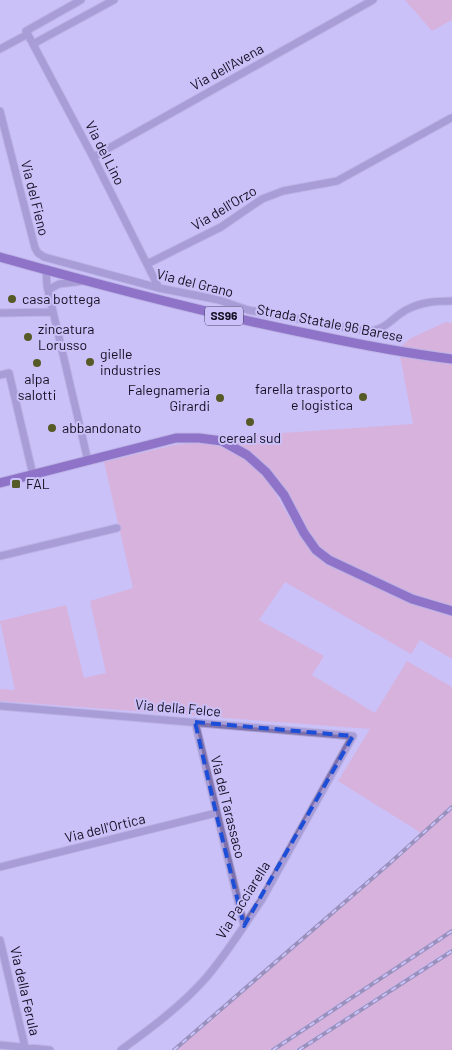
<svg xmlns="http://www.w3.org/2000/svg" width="452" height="1050" viewBox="0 0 452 1050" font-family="Barlow,sans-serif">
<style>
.green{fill:#e69fbd}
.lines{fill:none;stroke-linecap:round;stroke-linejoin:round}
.minor-casing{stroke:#aaa1d1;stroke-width:9}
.major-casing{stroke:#aaa1d1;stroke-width:11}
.minor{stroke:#7e71ae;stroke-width:7}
.major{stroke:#46168e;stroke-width:9}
.rail-casing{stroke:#5d5678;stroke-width:4}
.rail{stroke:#cbc1f8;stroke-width:2;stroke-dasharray:5.5;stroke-linecap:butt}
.marked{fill:none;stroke:#1d4ed8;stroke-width:4;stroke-dasharray:10 6;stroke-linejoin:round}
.poi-dot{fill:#555a27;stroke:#cbc1f8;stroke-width:2}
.labels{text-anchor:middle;stroke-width:4;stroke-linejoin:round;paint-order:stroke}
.shield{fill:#cbc1f8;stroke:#4b4462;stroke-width:1}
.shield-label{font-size:12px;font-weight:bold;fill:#140f22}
.street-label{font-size:14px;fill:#140f22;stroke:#cbc1f8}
.poi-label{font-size:14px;fill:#140f22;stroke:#cbc1f8;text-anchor:start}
</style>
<rect width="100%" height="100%" fill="#cbc1f8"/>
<path class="green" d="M405 0H452V20L432 31Z
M446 322 452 323V354L400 347 411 338Z
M400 356 452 363V607L407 593 329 555 315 543 269 467 226 437 413 424Z
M193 443C205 444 217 445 228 449 279 468 284 533 326 563 367 582 407 605 452 615V659L420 640 411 654 285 582 259 620 324 656 312 675 375 713 407 661 452 687V805L421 833 338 781 370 729 0 701V689L15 690 0 621 66 605 84 678 106 673 90 601 133 588 104 462 174 445Z
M452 809V929L269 1050H177Z
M452 932V948L295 1050H274Z
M452 951V1050H300Z"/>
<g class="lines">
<defs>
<path id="minor" d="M81 0 26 31 93 157 159 288
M33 44 114 0
M0 49 28 34
M0 111 35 248 38 253 44 257 159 288 219 300 248 310 366 331C386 331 390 319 406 310 421 302 436 301 452 301
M93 157 373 0
M147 264 221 227 262 199 283 191 337 181 451 118
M46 270 47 286 88 461
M48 290 59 284 83 281
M0 313 53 312
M0 375 9 373 33 475
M0 556 117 528
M0 706 353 736 261 901C243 927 226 955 205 979 181 1006 150 1029 121 1050
M195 722 244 926
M0 867 216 813
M0 940 25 1047
M0 1045 50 1050"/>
<path id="major" d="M0 257C103 286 204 313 310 334 357 344 404 353 452 359
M0 483 176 438H199L222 441 247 455 266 472 284 495 304 533 316 550 329 560 412 599 452 611"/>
</defs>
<use href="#minor" class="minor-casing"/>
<use href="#major" class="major-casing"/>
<use href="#minor" class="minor"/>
<use href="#major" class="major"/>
<defs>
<path id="rail" d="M174 1050 390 863 452 807
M273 1050 452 931
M299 1050 452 951"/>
</defs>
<use href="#rail" class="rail-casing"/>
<use href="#rail" class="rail"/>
</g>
<path d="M0 0H452V1050H0ZM195 722 353 736 244 926 216 813Z" fill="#cbc1f8" fill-opacity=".55" fill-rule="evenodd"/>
<path class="marked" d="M195 722 353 736 244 926 216 813Z"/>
<g class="poi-dot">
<circle cx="12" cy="299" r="5"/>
<circle cx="28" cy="337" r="5"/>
<circle cx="90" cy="362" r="5"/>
<circle cx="37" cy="363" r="5"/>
<circle cx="363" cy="397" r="5"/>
<circle cx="220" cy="398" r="5"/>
<circle cx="250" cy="422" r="5"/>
<circle cx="52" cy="428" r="5"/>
<rect x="11" y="479" width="10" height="10" rx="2.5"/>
</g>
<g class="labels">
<rect class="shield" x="205" y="306.5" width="38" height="19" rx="4"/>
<g class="shield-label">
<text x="224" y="320">SS96</text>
</g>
<g class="street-label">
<text transform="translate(227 67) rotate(-29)" y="5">Via dell'Avena</text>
<text transform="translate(105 153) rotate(63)" y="5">Via del Lino</text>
<text transform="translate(35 198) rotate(76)" y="5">Via del Fieno</text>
<text transform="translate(224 208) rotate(-31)" y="5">Via dell'Orzo</text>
<text transform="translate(195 283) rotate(14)" y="5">Via del Grano</text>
<text transform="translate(330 323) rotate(11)" y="5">Strada Statale 96 Barese</text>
<text transform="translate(178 708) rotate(5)" y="5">Via della Felce</text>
<text transform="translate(228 807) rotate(76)" y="5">Via del Tarassaco</text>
<text transform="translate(105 828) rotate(-14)" y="5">Via dell'Ortica</text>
<text transform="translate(243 900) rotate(-58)" y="5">Via Pacciarella</text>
<text transform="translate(25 991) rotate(77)" y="5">Via della Ferula</text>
</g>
<g class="poi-label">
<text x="22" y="304">casa bottega</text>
<text x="38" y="334">zincatura<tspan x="38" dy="16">Lorusso</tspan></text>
<text x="100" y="359">gielle<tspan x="100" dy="16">industries</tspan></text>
<text x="37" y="384" text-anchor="middle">alpa<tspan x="37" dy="16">salotti</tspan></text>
<text x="353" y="394" text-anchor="end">farella trasporto<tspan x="353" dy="16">e logistica</tspan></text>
<text x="210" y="395" text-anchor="end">Falegnameria<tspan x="210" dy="16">Girardi</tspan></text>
<text x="62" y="433">abbandonato</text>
<text x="250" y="443" text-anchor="middle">cereal sud</text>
<text x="26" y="489">FAL</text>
</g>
</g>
</svg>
